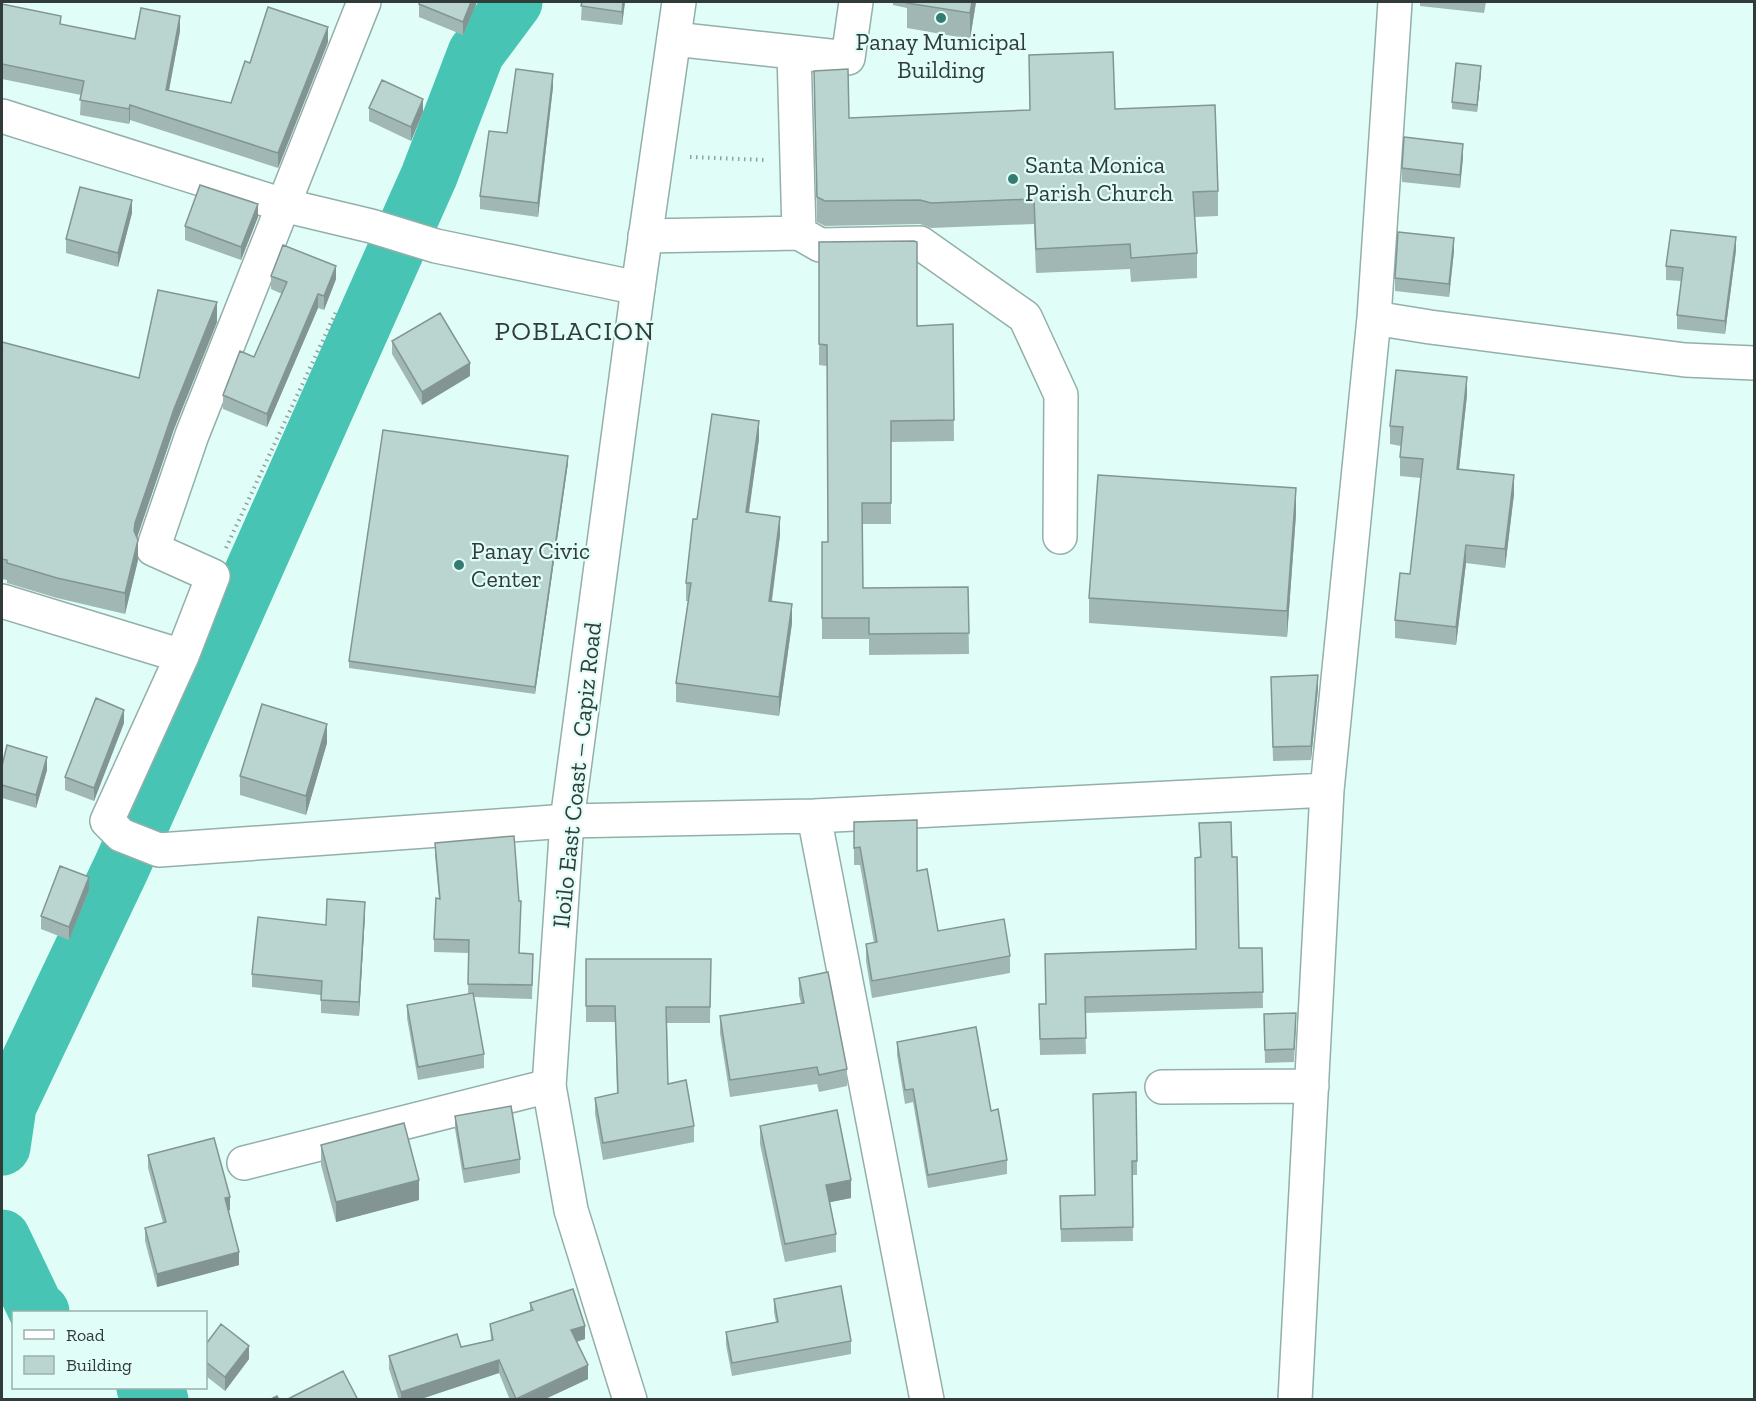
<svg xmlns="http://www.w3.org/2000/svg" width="1756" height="1401" viewBox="0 0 1756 1401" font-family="'Zilla Slab',serif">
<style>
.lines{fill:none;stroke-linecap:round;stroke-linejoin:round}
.river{stroke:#48c4b4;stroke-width:57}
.minor-casing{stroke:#94afaa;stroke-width:36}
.major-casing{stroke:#94afaa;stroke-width:36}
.path{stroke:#8ea29e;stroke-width:4;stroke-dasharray:1.5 4.5;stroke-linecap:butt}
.minor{stroke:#fff;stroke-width:33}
.major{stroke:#fff;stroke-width:33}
.wall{fill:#a0b7b3}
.shaded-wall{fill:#829592}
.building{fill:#bad5d0;stroke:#829592;stroke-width:1.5}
.poi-dot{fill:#357b71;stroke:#e1fdf7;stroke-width:2}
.labels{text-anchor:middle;stroke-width:4.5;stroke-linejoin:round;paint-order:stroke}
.poi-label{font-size:24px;fill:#313c3a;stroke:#e1fdf7;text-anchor:start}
.street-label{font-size:24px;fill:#313c3a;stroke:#e1fdf7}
.quarter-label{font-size:27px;letter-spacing:1.5px;fill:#313c3a;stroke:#e1fdf7}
</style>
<rect width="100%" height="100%" fill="#e1fdf7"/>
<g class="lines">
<path class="river" d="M2 1147 8 1106 122 866 429 176 476 53 514 2
M2 1238 36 1309 41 1312
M145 1388 160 1400"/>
<defs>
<path id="minor" d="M364 2 192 435 153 549 213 576 182 656 107 821 121 835 159 850 567 821 814 816 1327 790
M674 39 848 58 856 2
M2 116 283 205 371 226 436 246 638 288
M799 233 820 245 920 243 1025 317 1061 395 1060 537
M645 236 799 233 794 52
M1374 318 1430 327 1685 360 1754 363
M2 601 182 656
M814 816 927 1400
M1162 1087 1312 1086
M244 1163 549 1086
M1295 1400 1327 790 1374 318 1395 2"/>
<path id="major" d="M630 1400 571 1210 549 1086 567 821 638 288 679 2"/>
</defs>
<use href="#minor" class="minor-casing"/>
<use href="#major" class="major-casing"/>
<path class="path" d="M690 157 766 160
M226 548 336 312"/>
<use href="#minor" class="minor"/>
<use href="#major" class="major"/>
</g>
<path class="wall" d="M477 2 463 35 419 17V4Z
M582 2H625L622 25 581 20Z
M893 2H976L970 39 907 28V8L893 5Z
M1420 2H1486L1484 13 1420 6Z
M2 4 61 24 135 39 180 31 169 91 231 103 250 63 328 42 278 168 130 120 129 124 80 115 81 95 2 79Z
M1029 55 1115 109 1218 191V216L1195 217 1197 253V278L1131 282 1130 269 1036 273 1034 224 931 228 920 224 825 226 817 222 814 71 849 118 1030 110Z
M1481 73 1477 112 1452 109V102Z
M553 87 538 217 480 209V196L507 133Z
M369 108 423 112 411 141 369 121Z
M1463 157 1460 188 1402 182V168Z
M132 213 118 267 66 253V239Z
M258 217 241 260 185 240V226Z
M819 242 917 326 953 324 954 441 891 442V524H863V588L968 587 969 654 869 655V639H822V542H828L827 366 819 365Z
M1736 250 1725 334 1677 329V315L1681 281 1666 280V266Z
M1454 251 1449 297 1395 291V278Z
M271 276 336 279 324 310 318 308 267 427 223 409V395L254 357 282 294 271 289Z
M217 322 174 429 137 538 138 560 125 614 57 598 7 583V580L2 579V342L139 378Z
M392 341 470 376 422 405 392 354Z
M1467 395 1459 469 1514 494 1505 568 1466 563 1456 645 1395 638V620L1410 574 1421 478 1400 476V457L1401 446 1390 444V426Z
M759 439 749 513 780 535 772 601 792 623 779 716 676 702V683L688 601H686V583L697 519Z
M568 463 535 694 349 668V661Z
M1296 514 1287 637 1089 623V598Z
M1271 677 1318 689 1311 760 1273 761Z
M124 723 94 801 65 790V777Z
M327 743 306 815 240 795V776Z
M2 766 47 770 36 808 2 798Z
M854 822 917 871 938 931 1010 956V973L872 998 866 961V944L874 943 860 865H854Z
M1199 823 1232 857 1239 948H1262L1263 1008 1085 1013 1086 1054 1040 1055 1039 1004H1046L1196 949 1200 858Z
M435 843 520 953 533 954 532 999 474 997 484 1054V1068L418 1080 407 1018V1005L468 994 469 953 434 952V939L439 899 435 856Z
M89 890 69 940 41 929V916Z
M365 915 359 1016 321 1013V995L252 987V974L326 925Z
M586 959H711L710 1023H667L668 1084 694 1126V1142L603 1160 595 1114V1098L617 1094 615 1022H586Z
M799 978 847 1069V1086L819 1092 817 1084 730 1097 720 1033V1016L801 1003 799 995Z
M1264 1014 1296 1026 1294 1062 1265 1063Z
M897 1042 991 1111 1007 1160V1174L928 1188 913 1102 905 1104 897 1055Z
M1093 1094 1137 1161V1175H1132L1133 1241 1061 1242 1060 1196 1095 1195Z
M455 1116 520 1159V1173L464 1183 455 1129Z
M760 1126 851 1198 830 1202 836 1234V1252L785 1262 760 1144Z
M321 1145 419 1200 336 1222 321 1165Z
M148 1155 230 1210 229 1211 239 1265 157 1287 145 1241V1228L163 1223 148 1168Z
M774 1299 851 1341V1354L732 1376 726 1345V1332L776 1322 774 1312Z
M530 1303 585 1339 577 1342 588 1379 543 1400H510L499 1373 418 1400H399L389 1369V1356L461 1347 491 1340 490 1324 530 1311Z
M206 1344 249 1359 225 1391 206 1376Z"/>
<path class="shaded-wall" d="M471 2H477L463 35V22Z
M623 2H625L622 25V12Z
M972 2H976L970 39V13Z
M180 16V31L166 105V90Z
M328 27V42L278 168V153Z
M1481 66V73L1477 112V105Z
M553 74V87L538 217V203Z
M423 99V112L411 141V127Z
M130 105V120L129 124V109Z
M1463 144V157L1460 188V175Z
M132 200V213L118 267V253Z
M258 204V217L241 260V247Z
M1736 237V250L1725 334V321Z
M1454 238V251L1449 297V284Z
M336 266V279L324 310V296Z
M318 294V308L267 427V414Z
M217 302V322L174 429 135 543 134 531 135 523 174 409Z
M470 363V376L422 405V392Z
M1467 377V395L1457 487V469Z
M759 421V439L746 531V512Z
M568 456V463L535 694V687Z
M1514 475V494L1505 568V549Z
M1296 488V514L1287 637V611Z
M780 517V535L769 620V601Z
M138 540V560L125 614V593Z
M1466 545V563L1456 645V627Z
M792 604V623L779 716V697Z
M1318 675V689L1311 760V746Z
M124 710V723L94 801V788Z
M327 724V743L306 815V796Z
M47 757V770L36 808V795Z
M89 877V890L69 940V927Z
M365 902V915L359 1016V1002Z
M419 1180V1200L336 1222V1202Z
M851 1180V1198L826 1203V1185Z
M230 1197V1210L225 1212V1198Z
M239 1252V1265L157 1287V1274Z
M585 1326V1339L571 1343V1330Z
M249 1346V1359L225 1391V1377Z
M499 1360V1373L418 1400H401V1392Z
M588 1365V1379L543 1400H516Z"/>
<path class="building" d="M420 2H471L463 22 419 4Z
M582 2H623L622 12 581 6Z
M908 2H972L970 13 907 3Z
M2 4 61 16 60 24 135 39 141 8 180 16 166 90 231 103 245 61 250 63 268 7 328 27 278 153 130 105 129 109 80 100 84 81 2 64Z
M1113 52 1115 109 1215 105 1218 191 1193 192 1197 253 1131 258 1130 244 1036 249 1034 199 931 203 920 200 825 201 817 197 814 71 848 69 849 118 1030 110 1029 55Z
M1456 63 1481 66 1477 105 1452 102Z
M516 69 553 74 538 203 480 196 489 131 507 133Z
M382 80 423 99 411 127 369 108Z
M1404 137 1463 144 1460 175 1402 168Z
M200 185 258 204 241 247 185 226Z
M80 187 132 200 118 253 66 239Z
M1671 230 1736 237 1725 321 1677 315 1683 268 1666 266Z
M1398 232 1454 238 1449 284 1395 278Z
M914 241 917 242V326L953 324 954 420 891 421V503H862L863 588 968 587 969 633 869 634V618H822V542H828L827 345 819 344V242Z
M283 245 336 266 324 296 318 294 267 414 223 395 240 351 254 357 287 282 271 276Z
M158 290 217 302 174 409 135 523 134 531 138 540 125 593 57 578 7 563V560L2 559V342L139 378Z
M440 313 470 363 422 392 392 341Z
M1396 370 1467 377 1457 469 1514 475 1505 549 1466 545 1456 627 1395 620 1400 573 1410 574 1423 459 1400 457 1403 427 1390 426Z
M712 414 759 421 746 512 780 517 769 601 792 604 779 697 676 683 691 583H686L693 519H697Z
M383 430 568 456 535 687 349 661Z
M1098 475 1296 488 1287 611 1089 598Z
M1318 675 1311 746 1273 747 1271 677Z
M96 698 124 710 94 788 65 777Z
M262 704 327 724 306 796 240 776Z
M7 745 47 757 36 795 2 785V766Z
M917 820V871L927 869 938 931 1004 919 1010 956 872 981 866 944 877 942 860 847 854 848V822Z
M1231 822 1232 857H1237L1239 948H1262L1263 992 1085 997 1086 1038 1040 1039 1039 1004H1046L1045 954 1196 949 1195 858 1201 857 1199 823Z
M514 836 519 901H521L519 953 533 954 532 985 468 984 469 940 434 939 436 898 440 899 435 843Z
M60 866 89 877 69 927 41 916Z
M327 899 365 902 359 1002 321 1000 322 981 252 974 258 917 326 925Z
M586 959H711L710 1007H666L668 1084 686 1080 694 1126 603 1143 595 1098 618 1093 615 1006H586Z
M828 972 847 1069 819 1075 817 1067 730 1080 720 1016 804 1003 799 978Z
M473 993 484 1054 418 1067 407 1005Z
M1296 1013 1294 1049 1265 1050 1264 1014Z
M976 1027 991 1111 998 1109 1007 1160 928 1175 913 1089 905 1090 897 1042Z
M1136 1092 1137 1161H1132L1133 1227 1061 1229 1060 1196 1095 1195 1093 1094Z
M511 1106 520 1159 464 1169 455 1116Z
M837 1110 851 1180 826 1185 836 1234 785 1244 760 1126Z
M404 1123 419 1180 336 1202 321 1145Z
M214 1138 230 1197 225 1198 239 1252 157 1274 145 1228 166 1222 148 1155Z
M841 1286 851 1341 732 1363 726 1332 778 1322 774 1299Z
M573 1289 585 1326 571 1330 588 1365 516 1399 499 1360 401 1392 389 1356 457 1334 461 1347 493 1340 490 1324 533 1310 530 1303Z
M221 1324 249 1346 225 1377 206 1362V1344Z
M343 1371 358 1400H286Z
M277 1396 279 1400H269Z"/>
<g class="poi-dot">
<circle cx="941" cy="18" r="6"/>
<circle cx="1013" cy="179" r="6"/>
<circle cx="459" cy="565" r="6"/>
</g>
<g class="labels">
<g class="poi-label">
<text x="941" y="50" text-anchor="middle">Panay Municipal<tspan x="941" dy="28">Building</tspan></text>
<text x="1025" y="173">Santa Monica<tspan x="1025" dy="28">Parish Church</tspan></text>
<text x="471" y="559">Panay Civic<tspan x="471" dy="28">Center</tspan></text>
</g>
<g class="street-label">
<text transform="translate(577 775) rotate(-84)" y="8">Iloilo East Coast – Capiz Road</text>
</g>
<g class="quarter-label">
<text x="575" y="340">POBLACION</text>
</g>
</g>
<rect width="1756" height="1401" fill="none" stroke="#313c3a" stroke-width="6"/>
<rect x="12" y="1311" width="195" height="78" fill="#e1fdf7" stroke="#9bb0ab" stroke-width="1.5"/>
<rect x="24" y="1330" width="30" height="9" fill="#ffffff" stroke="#9bb0ab" stroke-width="1.5"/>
<text x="66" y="1341" font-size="18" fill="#313c3a">Road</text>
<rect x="24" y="1356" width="30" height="18" fill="#bad5d0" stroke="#9bb0ab" stroke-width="1.5"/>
<text x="66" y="1371" font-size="18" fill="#313c3a">Building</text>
</svg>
